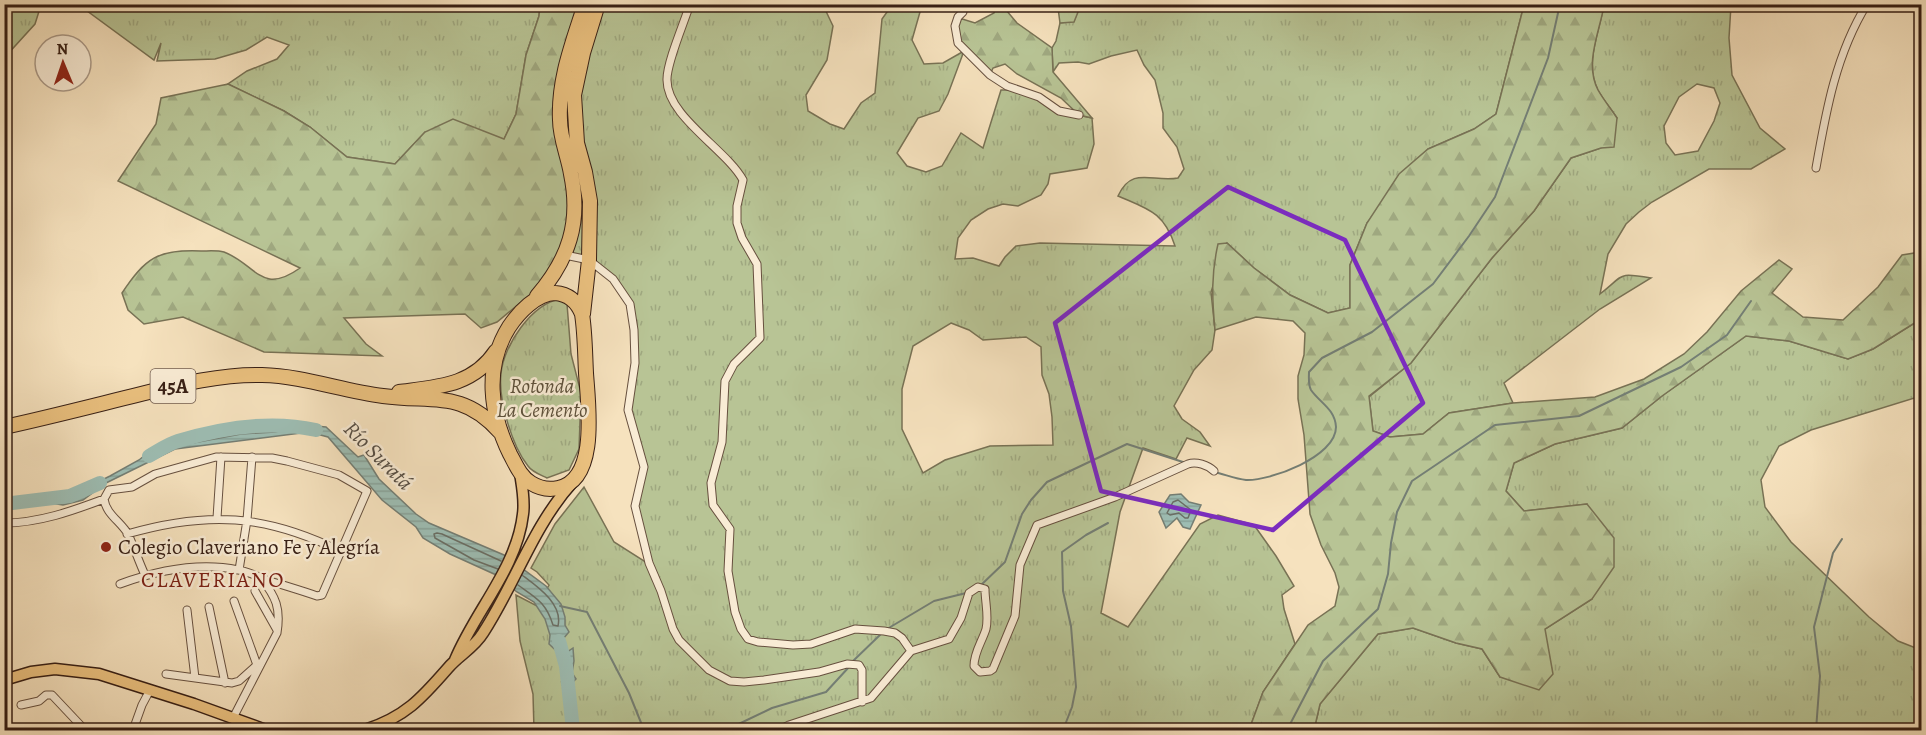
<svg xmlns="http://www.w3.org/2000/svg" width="1926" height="735" viewBox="0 0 1926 735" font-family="Alegreya,serif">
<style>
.grass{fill:url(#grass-tufts);stroke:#787255;stroke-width:1.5;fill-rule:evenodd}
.forest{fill:url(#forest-firs);stroke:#787255;stroke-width:1.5}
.water{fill:url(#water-rules);stroke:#747e74;stroke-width:1.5}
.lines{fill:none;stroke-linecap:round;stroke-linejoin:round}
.shore{stroke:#6a6e64;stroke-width:1.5}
.stream{stroke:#747e74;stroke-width:2}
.river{stroke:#9dbdb3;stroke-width:14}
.street-casing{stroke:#67503f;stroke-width:9}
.primary-casing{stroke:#371f15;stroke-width:13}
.highway-casing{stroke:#371f15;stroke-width:16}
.street{stroke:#f9ecd5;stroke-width:7}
.primary{stroke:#ebc17f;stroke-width:10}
.highway{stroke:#ebc17f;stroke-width:14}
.marked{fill:none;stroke:#7b2cbf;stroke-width:4.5;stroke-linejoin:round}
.poi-dot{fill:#8f2418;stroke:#f9ecd5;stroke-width:2}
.labels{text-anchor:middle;stroke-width:5;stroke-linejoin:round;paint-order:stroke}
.shield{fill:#f9ecd5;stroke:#715c4f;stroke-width:1.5}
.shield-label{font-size:20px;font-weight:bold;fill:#371f15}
.park-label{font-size:21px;font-style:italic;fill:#5e513b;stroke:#f9ecd5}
.poi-label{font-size:21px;fill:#371f15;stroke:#f9ecd5;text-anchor:start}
.water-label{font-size:22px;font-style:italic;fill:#564e44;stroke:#f9ecd5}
.neighbourhood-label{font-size:22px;letter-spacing:1.5px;fill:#7a1f14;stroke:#f9ecd5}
</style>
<defs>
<pattern id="grass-tufts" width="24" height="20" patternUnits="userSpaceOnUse" patternTransform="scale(1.5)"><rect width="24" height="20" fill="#b8c495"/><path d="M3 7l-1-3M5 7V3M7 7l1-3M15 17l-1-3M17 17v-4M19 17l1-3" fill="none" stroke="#9fa880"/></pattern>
<pattern id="forest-firs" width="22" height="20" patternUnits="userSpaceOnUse" patternTransform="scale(1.5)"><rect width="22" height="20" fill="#b8c495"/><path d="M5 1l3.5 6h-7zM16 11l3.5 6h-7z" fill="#9fa880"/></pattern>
<pattern id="water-rules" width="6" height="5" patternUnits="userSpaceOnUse" patternTransform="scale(1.5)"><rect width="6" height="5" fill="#9dbdb3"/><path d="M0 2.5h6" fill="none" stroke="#88a299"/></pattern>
</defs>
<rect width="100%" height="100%" fill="#f6e2be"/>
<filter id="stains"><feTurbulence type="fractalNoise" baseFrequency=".00333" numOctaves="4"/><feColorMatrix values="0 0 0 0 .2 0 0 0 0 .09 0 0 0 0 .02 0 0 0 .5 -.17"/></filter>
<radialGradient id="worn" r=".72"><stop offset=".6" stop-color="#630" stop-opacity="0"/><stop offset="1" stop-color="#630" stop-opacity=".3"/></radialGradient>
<path class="grass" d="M5 4 41 5 35 24 5 57Z
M79 5H540L539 16 526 55 516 114 504 139 425 132 395 164 347 157 310 127 284 111 228 84 247 71 277 59 289 45 267 37 246 50 215 59 157 61 161 43 154 60Z
M585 5H823L833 26 827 60 806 95 808 111 830 124 844 129 861 103 875 93 882 19 892 5H922L912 40 924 64 943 63 964 51 948 94 939 111 918 118 897 153 907 166 926 172 942 166 961 133 983 148 1001 90H1018L1059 111 1092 118 1094 144 1087 168 1050 174 1048 184 1041 195 1018 206 1003 204 988 209 971 220 958 238 955 259 973 258 999 266 1005 257 1016 246 1040 243 1175 246C1164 212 1148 209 1118 196 1132 165 1153 183 1178 178L1184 169 1177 147 1163 128V113L1155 80 1144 65 1137 50 1111 56 1089 64 1078 62 1059 63 1053 72 1052 48 1056 41 1060 23 1074 21 1080 5H1524L1496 114 1474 129 1428 149 1367 223 1350 265V308L1328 313 1290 295 1254 268 1227 243 1211 292 1215 330 1212 350 1194 370 1174 406 1182 419 1200 432 1210 446 1187 438 1176 459 1143 448 1120 512 1101 613 1128 627 1200 524 1218 515 1254 525 1276 556 1294 586 1282 595 1284 609 1295 644 1263 692 1249 730H534L533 694 520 641 516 595 537 606 549 585 537 572 531 568 555 524 584 487 614 542 647 563 637 514 643 454 628 419 626 402 633 369 637 362 626 295 589 259 565 255 560 122ZM951 323 969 330 983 340 1026 337 1041 347 1042 375 1049 394 1052 417 1053 445 990 446 945 460 923 473 902 429V389L913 346Z
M1604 5H1731L1729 38 1732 75 1760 128 1785 149 1751 169H1709L1652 202 1639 212 1626 224 1608 254 1600 294C1625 275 1616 272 1651 278L1600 309 1504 383 1513 403 1449 413 1423 434 1390 437 1373 431 1369 397 1411 363 1492 258 1534 211 1571 158 1601 148 1617 118C1611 109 1603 99 1598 90 1584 63 1600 31 1604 5ZM1697 84 1714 88 1720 103 1714 121 1698 151 1675 155 1666 143 1664 126 1679 97Z
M561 299 567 304 571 354 581 393 579 449 569 470 547 478C541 475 532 472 528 466 512 446 498 399 501 374 503 346 532 303 561 299Z
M1921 319V396L1811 430 1779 446 1761 480 1765 507 1791 542 1869 617 1898 641 1921 650V730H1314L1320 704 1378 634 1413 628 1456 643 1482 649 1500 677 1545 629 1592 599 1587 504 1524 511 1506 491 1514 463 1555 444 1622 428 1662 396 1746 336 1789 341 1848 359 1873 349Z"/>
<path class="forest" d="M540 5H585L565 67 563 140 571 237 537 289 497 322 481 328 465 314 344 318 366 344 382 356 264 352 183 317 144 324 128 310 122 293C145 258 158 249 201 251 208 251 217 250 224 252 256 264 261 296 300 268L118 181 156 124 161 98 228 84 284 111 310 127 347 157 395 164 425 132 453 119 504 139 516 114 526 55 539 16Z
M996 5H1006V10L1017 23 1052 48 1053 72 1092 118 1079 115 1061 98 1017 74 1005 64 993 68 990 75 958 43 956 35 959 18 975 23 994 13Z
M1049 5H1080V7L1074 22 1060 23 1058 8Z
M1524 5H1604C1600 31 1584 63 1598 90 1603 99 1611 109 1617 118L1614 147 1601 148 1571 158 1534 211 1492 258 1411 363 1369 396 1373 431 1390 437 1423 434 1449 413 1513 403 1595 397 1644 379 1684 354 1707 332 1741 291 1779 260 1792 269 1772 293 1803 317 1843 320 1878 287 1902 255 1921 252V319L1873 349 1848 359 1789 341 1746 336 1662 396 1622 428 1555 444 1514 463 1506 491 1524 511 1587 504 1614 538V567L1592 599 1545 629 1553 674 1539 690 1500 677 1482 649 1456 643 1413 628 1378 634 1320 704 1314 730H1249L1263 692 1308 625 1335 606 1339 587 1335 573 1321 545 1310 514 1304 435 1298 399V376L1304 355 1305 333 1293 321 1256 317 1215 330C1212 298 1211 275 1218 244L1227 243 1254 268 1290 295 1328 313 1350 308V265L1367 223 1399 174 1428 149 1474 129 1496 114Z"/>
<path class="water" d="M305 425 326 427 358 457 364 455 379 479 416 514 429 523 504 555 546 586 561 604 565 617V625L569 632 563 639 567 652 573 648 574 661 572 673 576 679 573 682 574 730H571L566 721 571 714 566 686 571 680 567 673 566 660 549 644 550 635 545 619 534 602 517 592 494 574 450 554 423 538 416 527 382 500 328 437 309 432 175 449 106 483 83 500 63 505 44 502 5 507V502L7 501 49 498 64 499 110 476 139 460 150 451 241 434 275 432Z
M1181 494 1189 502 1201 505 1190 529 1183 527 1177 518 1166 528 1159 512 1170 495Z"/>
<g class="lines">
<path class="shore" d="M1178 500 1191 510 1188 518H1185L1179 513 1170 515 1167 513 1173 502Z
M498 569 474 560 435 538 434 534 437 533 442 534 501 561
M518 585C536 598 546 602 553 625L558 626C563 604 538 587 522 575"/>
<path class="stream" d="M1214 472C1224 474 1235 479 1246 480 1270 481 1336 457 1336 427 1335 409 1320 403 1311 390 1308 385 1309 377 1309 372L1322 358 1372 332 1433 284 1469 236 1495 197 1548 58 1560 4
M980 586 1005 562 1022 514 1031 500 1047 482 1127 444 1186 463
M560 606 587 612 629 693 644 730
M887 629 934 601 966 593
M852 662 882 633
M726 730 772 708 826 692 849 667
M1063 730 1072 707 1076 687 1071 626 1063 591 1062 552 1086 535 1108 523
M1287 730 1323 661 1378 609 1388 574 1391 543 1397 512 1412 481 1495 425 1579 416 1681 367 1727 335 1751 301
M1816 730 1820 676 1814 627 1833 553 1842 539"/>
<path class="river" d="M149 456C158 451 168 444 178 441 221 428 271 420 316 430
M4 504 70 496 100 483
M559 641 566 666 573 730"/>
<defs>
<path id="street" d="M690 4C684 23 667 62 667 79 666 116 726 149 743 180L737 206V223L742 238 757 264 760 338 734 364 725 381 722 442 711 483 713 505 730 529 728 571 735 612 741 629 748 639 758 642 793 645 811 644 855 629 884 631 895 633 902 638 911 651 871 698 789 725 779 730
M963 4V12L958 17 955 26 958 43 990 75 1007 86 1039 97 1059 111 1079 115
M1816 168C1826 111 1836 54 1867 4
M565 255 589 260 613 279 630 304 634 330 635 363 628 410 644 467 635 506 649 563 661 591 673 629 679 640 709 670 730 681 744 682 764 680 819 672 847 664 859 665 862 670V702
M217 518 221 457
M4 523C39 523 72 511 104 499
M127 534C207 511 265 514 340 551
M239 570 247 520 252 457
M120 584C156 571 200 562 238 570 247 571 256 576 264 579 282 585 300 590 317 596L322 595 367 491 339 475 287 461 272 458 216 457 155 474 132 487 109 490 104 499C106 514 120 521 128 534 134 547 139 562 145 575
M255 591 277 630
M234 601 257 665
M209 607 225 683
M187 610 195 678
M911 651 949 639 961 618 969 593 978 587 985 589C985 602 989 616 986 629 982 642 974 652 974 666L980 672 990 671 993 669 1015 616 1020 565 1037 525 1115 497 1188 464C1196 461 1208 465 1214 471
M166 674 232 683 239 681 258 664
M21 705 39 701 46 695H52L85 730
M233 718 277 633C281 608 276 597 261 578
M133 730 142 705 150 690"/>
<path id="primary" d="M455 660C475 611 517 568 523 514 525 500 522 486 520 473
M4 680 31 672 55 669 99 674 194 704 266 730
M365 730C405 717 421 699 448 668 459 655 474 648 483 633 515 584 533 526 572 483"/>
<path id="highway" d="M555 293C568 294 577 301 582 314 585 333 585 354 586 373 588 404 599 480 558 488 549 490 539 488 531 483 520 476 516 465 510 454 490 413 484 367 509 327 519 312 536 294 555 293Z
M537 296C569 259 581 222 571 174 568 156 560 138 560 120 558 79 573 42 585 4
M583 314 589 260 590 201 585 172 577 143 574 95 583 53 598 4
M399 392C437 387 473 386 496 351
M4 427C50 417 96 405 141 394 181 384 222 374 262 375 304 376 342 391 383 396 432 403 462 389 500 432"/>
</defs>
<use href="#street" class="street-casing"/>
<use href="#primary" class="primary-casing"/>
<use href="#highway" class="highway-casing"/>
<use href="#street" class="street"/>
<use href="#primary" class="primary"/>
<use href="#highway" class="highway"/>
</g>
<path class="marked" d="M1228 187 1345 240 1423 403 1273 530 1101 491 1055 323Z"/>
<circle class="poi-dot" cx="106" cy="547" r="6"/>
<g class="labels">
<rect class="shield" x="150.5" y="369" width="45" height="34" rx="4.5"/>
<g class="shield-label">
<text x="173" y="393">45A</text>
</g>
<g class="park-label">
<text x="542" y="393">Rotonda<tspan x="542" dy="24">La Cemento</tspan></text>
</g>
<g class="poi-label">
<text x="118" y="554">Colegio Claveriano Fe y Alegría</text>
</g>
<g class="water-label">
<text transform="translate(379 455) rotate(45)" y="8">Río Suratá</text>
</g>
<g class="neighbourhood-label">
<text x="213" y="587">CLAVERIANO</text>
</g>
</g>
<rect width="1926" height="735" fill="none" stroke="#f6e2be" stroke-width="24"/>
<rect x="6" y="6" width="1914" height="723" fill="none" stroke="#371f15" stroke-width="3"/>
<rect x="12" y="12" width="1902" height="711" fill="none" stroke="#371f15" stroke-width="1.5"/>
<g transform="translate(63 63) rotate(358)"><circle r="28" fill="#f9ecd5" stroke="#ab9a88" stroke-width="1.5"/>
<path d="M0-4.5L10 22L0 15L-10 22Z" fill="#8f2418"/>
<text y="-9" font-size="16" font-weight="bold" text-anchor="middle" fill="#371f15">N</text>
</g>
<rect width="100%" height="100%" filter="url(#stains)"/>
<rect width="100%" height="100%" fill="url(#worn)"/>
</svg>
